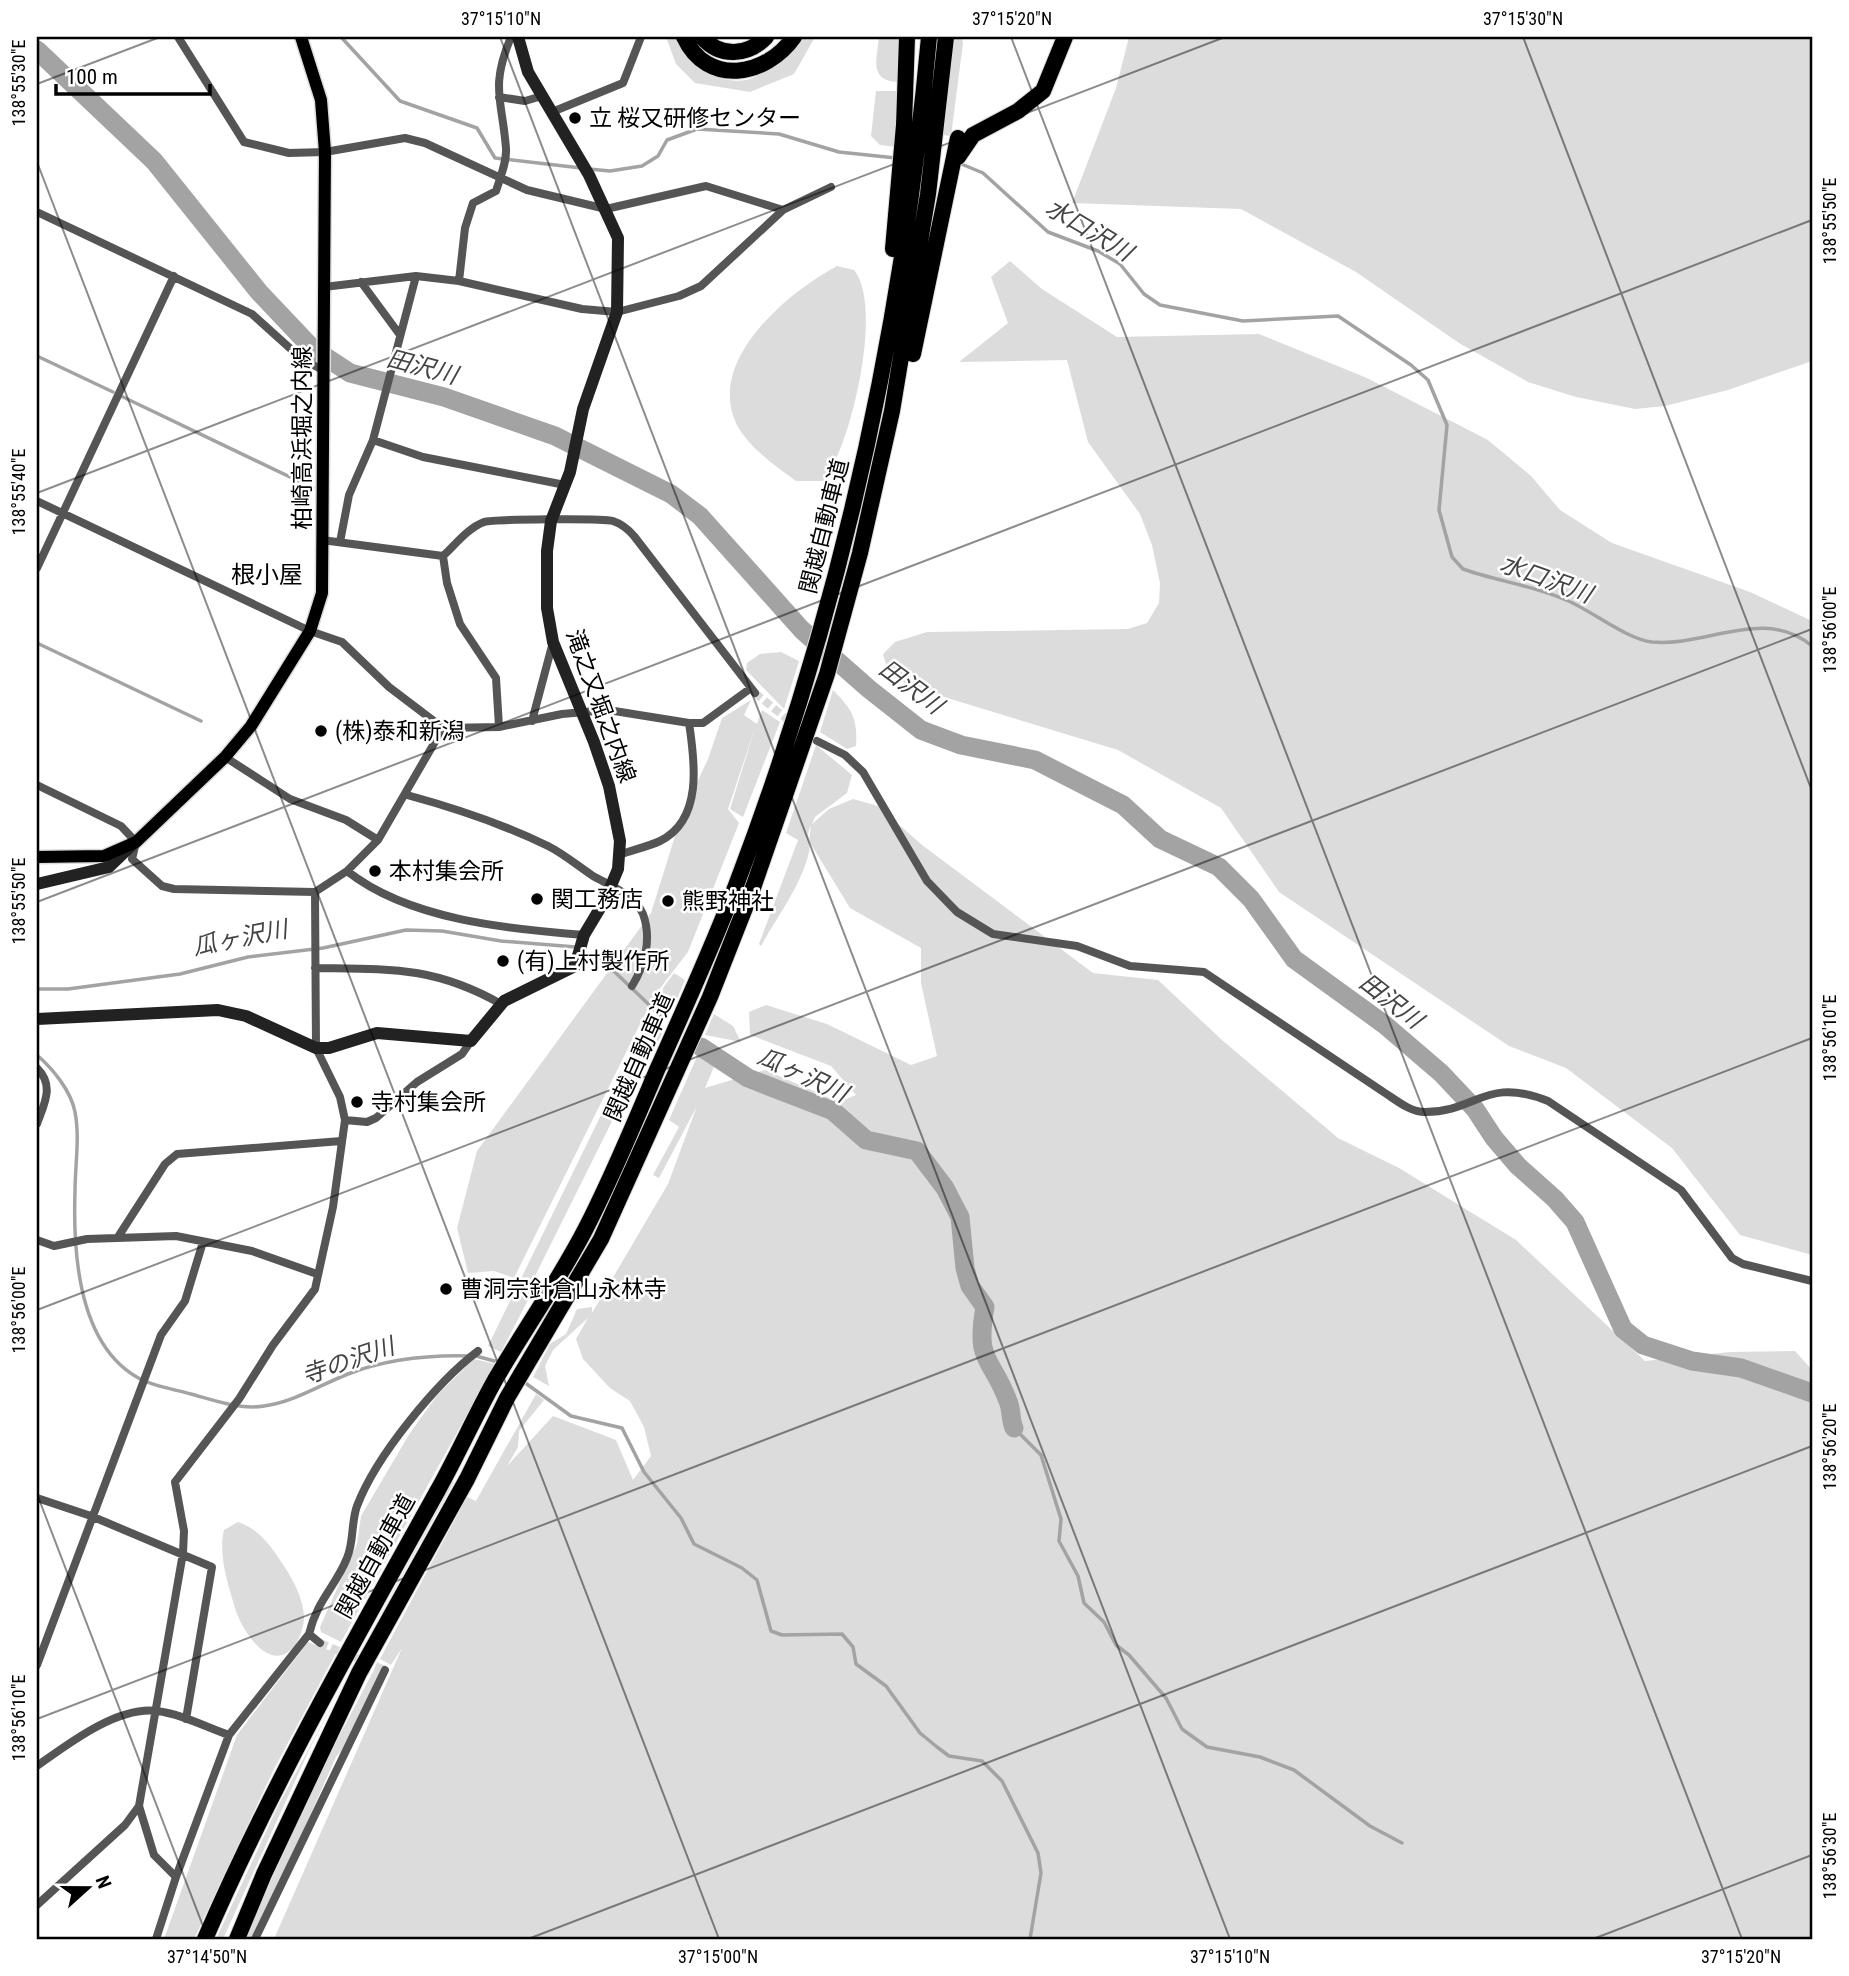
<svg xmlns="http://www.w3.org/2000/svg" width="1849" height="1976" viewBox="0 0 1849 1976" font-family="'Roboto Condensed','Noto Sans JP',sans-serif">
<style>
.green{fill:#dcdcdc}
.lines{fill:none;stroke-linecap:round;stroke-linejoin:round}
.stream{stroke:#a3a3a3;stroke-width:3.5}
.river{stroke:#a3a3a3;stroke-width:19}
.street-tunnel{stroke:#d9d9d9;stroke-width:8;stroke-dasharray:8 4;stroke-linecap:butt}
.primary-casing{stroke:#dbdbdb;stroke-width:15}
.highway-casing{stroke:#dbdbdb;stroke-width:18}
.street{stroke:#555;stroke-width:8}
.secondary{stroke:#222;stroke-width:12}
.primary{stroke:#000;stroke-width:12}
.highway{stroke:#000;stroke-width:16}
.ticks{fill:none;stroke:#000;stroke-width:2;stroke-opacity:0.45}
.poi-dot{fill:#000;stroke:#fff;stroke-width:2.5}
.labels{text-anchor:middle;stroke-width:5;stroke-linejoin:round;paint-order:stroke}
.poi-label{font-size:23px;fill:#000;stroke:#fff;text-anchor:start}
.street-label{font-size:23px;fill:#000;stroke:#fff}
.water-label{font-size:24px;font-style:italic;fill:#444;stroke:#fff}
.neighbourhood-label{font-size:24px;fill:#000;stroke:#fff}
.neatline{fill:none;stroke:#000;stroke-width:2.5}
.ticks-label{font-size:18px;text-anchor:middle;fill:#000}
</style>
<rect width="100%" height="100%" fill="#fff"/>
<path class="green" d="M666 37H675C686 64 725 91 755 77 773 68 786 51 799 37H815L794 74 750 92 695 83 676 64Z
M879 37H901L899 82C868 81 877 59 879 37Z
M953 37H962L963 43 951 136 942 135Z
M1129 37H1812V361L1728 390 1665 406 1635 409 1576 397 1528 382 1459 343 1356 272 1241 209 1072 203 1116 88Z
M876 91H899L897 147 880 145 871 136Z
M1010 261 1042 289 1117 337 1259 334 1367 378 1488 440 1531 476 1560 510 1612 543 1750 592 1812 621V1255L1740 1235 1672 1148 1566 1068 1509 1046 1279 892 1221 808 1118 750 921 690C901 682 888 676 883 654L895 642 927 632 1128 629 1147 623 1159 603 1160 583 1152 545 1140 514 1088 442 1067 360 959 362 1008 323 991 277Z
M837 266 854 270C884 307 851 445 824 481H796C776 466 749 448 737 425 705 361 788 292 837 266Z
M781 652 799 661 784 709 746 670 747 663 760 654Z
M833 690C852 709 858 719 856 746L847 749 820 732Z
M751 700 744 715 757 724 762 710 780 722 743 817 730 809 756 725 728 809 739 823 688 952 654 996 514 1278 494 1271 468 1273 457 1228 477 1151 651 913 681 817 708 759 722 718Z
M816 745 852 775 847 793 815 817 812 824 829 809 853 799 878 806 922 845 1093 973 1158 980 1222 1040 1338 1138 1399 1168 1516 1240 1645 1361 1730 1352 1795 1351 1812 1370V1939H274L402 1648 391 1665 380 1659 467 1497 476 1501 536 1394 544 1400 519 1431 518 1447 507 1466 553 1416 616 1440 633 1480 651 1456 644 1427 630 1401 610 1388 583 1359 576 1339 588 1318 553 1350 545 1366 549 1386 533 1377 550 1344 566 1334 577 1309 592 1307V1313L668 1184 697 1106 659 1178 653 1175 679 1127 669 1120 699 1052 716 1062 705 1088 765 1070 839 1102 856 1095 831 1066 750 1035 749 1012 766 1005 827 1024 911 1065 937 1056 921 983V948L850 908 809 841 811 826C805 836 811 842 809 852 802 884 777 917 761 946L759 944 798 840 786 833Z
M674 973 685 980 672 1011 662 999 663 988Z
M714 1014 733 1026 741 1042 705 1035Z
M650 1015 665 1027 642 1075 636 1073 535 1276 539 1279 501 1352 488 1346Z
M474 1359 495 1364 341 1642 321 1632 320 1627 357 1544 361 1516 410 1433 438 1394Z
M453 1481 454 1482 357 1657Z
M238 1522C258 1529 268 1542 280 1560 291 1576 304 1598 304 1618 304 1626 300 1637 296 1644 272 1677 242 1632 235 1608 228 1584 218 1555 224 1530Z
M308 1642 336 1653 274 1769 194 1939H164L237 1735Z
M354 1664 312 1744 223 1939H216L278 1806Z
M375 1668 382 1672 349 1741 336 1757 255 1939H244L326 1761Z"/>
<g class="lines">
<path class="stream" d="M341 37 400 101 477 128 495 158 581 168
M959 163 983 173 1048 232 1098 251 1120 264 1144 294 1160 305 1243 321 1338 316 1411 365 1428 380 1447 425 1439 510 1452 557 1463 569C1496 581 1532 585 1566 600 1591 610 1626 639 1652 642 1707 647 1764 606 1812 646
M589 169 610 171 642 166 658 156 667 140 697 129 779 134 839 152 896 158
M37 356 113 392
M121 396 313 488
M37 643 201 721
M598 956 663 1018
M37 989H68L180 974 248 957 323 948 406 930 442 931 501 941 576 947
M37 1055C53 1069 71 1091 75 1112 80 1137 75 1166 75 1192 73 1251 78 1341 135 1376 151 1386 173 1389 191 1394 213 1400 240 1410 264 1406 294 1402 320 1385 348 1374 387 1359 427 1355 468 1356
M476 1356 498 1362
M524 1382 571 1416 622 1428 644 1472 681 1518 694 1544 742 1568 757 1580 771 1631 782 1635 842 1634 853 1647 856 1664 886 1686 920 1733 937 1747 949 1756 982 1761 1002 1781 1038 1853 1041 1873 1030 1939
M1014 1428 1041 1455 1061 1519 1059 1541 1078 1576 1084 1603 1104 1622 1116 1645 1129 1655 1166 1698 1182 1729 1207 1747 1260 1757 1294 1770 1370 1826 1402 1843"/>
<path class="river" d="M37 50 154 161 259 292 312 348 350 373 444 397 555 436 671 494 700 516 802 630 869 689 921 730 961 745 1035 760 1123 805 1160 839 1219 867 1251 899 1294 959 1385 1025 1441 1073 1475 1109 1494 1138 1518 1166 1555 1199 1575 1222 1623 1329 1643 1345 1692 1361 1741 1368 1812 1393
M701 1047 748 1078 833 1111 866 1140 917 1151 945 1188 960 1217 965 1268 970 1286 985 1307C975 1363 991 1356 1008 1401 1012 1410 1010 1419 1014 1428"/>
<path class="street-tunnel" d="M755 693 793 724
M320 1643 385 1670"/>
<defs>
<path id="primary" d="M37 857 104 856 136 842 225 757 251 726 310 631 322 593 325 152 321 100 301 37"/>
<path id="highway" d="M684 37C707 87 766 77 794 37
M702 37C720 58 748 56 766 37
M958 157 973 135 1018 111 1043 91 1065 37
M893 249 904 125 907 37
M913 354 958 138
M205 1939C272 1784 356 1638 438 1490 458 1454 475 1416 495 1380 524 1330 558 1282 585 1230 612 1178 634 1124 657 1070 685 1007 714 944 738 880 841 609 903 325 929 37
M237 1939 264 1874 359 1673 467 1479 507 1398 601 1239 710 997 754 885 827 674 860 553 892 411 928 194 946 37"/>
</defs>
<use href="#primary" class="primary-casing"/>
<use href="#highway" class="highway-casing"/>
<path class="street" d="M178 37 244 142 289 153 325 152 405 138 425 143 527 190 606 209 706 186 783 210
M499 97 525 101 542 96
M552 112 623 83 641 37
M37 212 252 314 303 360 323 370
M459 281 465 228 473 203 496 191C500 178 507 162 506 148 502 99 490 87 511 37
M361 282 400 335
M324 287 416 276 459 281 582 309 617 312 679 296 701 286 783 210 831 187
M373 440 423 457 565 485
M37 501 310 631 342 642 389 687 443 728 499 727 562 714 608 710 689 723H703L751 688
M322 540 443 556C455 545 468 528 484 522 494 519 602 518 613 521 622 524 628 529 634 536L755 693
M340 542 349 495 373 440 416 276
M443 556 447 583 460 624 496 678 499 727
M37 568 174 276
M532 721 553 642
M817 741 845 755 863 772 927 881 957 912 993 934 1077 946 1130 966 1204 972 1385 1093C1396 1100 1410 1112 1425 1112 1477 1112 1485 1076 1548 1101L1681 1190 1732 1258 1743 1264 1812 1281
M225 757 290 799 346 820 378 840
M37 785 121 826 136 842 132 859 162 886 174 889 315 892 347 871 378 840 443 728
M407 795C455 808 503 824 548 846 564 854 578 866 593 876 609 885 635 895 643 914 652 939 645 965 632 986
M619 855C632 850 647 847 660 841 703 820 695 762 689 723
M347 871C409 920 508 929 584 935
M315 968C389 969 434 966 501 1004
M37 1068C55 1086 44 1104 37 1124
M345 1120 367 1122 376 1118 417 1082 462 1054 471 1041
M118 1237 165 1164 177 1154 341 1141
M37 1240 54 1246 87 1239 176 1236 252 1251 317 1274
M37 1498 91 1516 212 1567 186 1719
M309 1634 320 1643
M37 1665 161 1335 185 1301 203 1242
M229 1735 309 1634C317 1600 336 1586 347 1558 354 1542 351 1522 357 1506 376 1456 436 1383 478 1351
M37 1766C68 1744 117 1706 157 1711 181 1714 206 1727 229 1735L176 1877
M37 1905 125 1825 139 1806
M156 1939 176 1877 154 1855 139 1806 183 1553 184 1531 175 1482 239 1399 273 1345 315 1289 333 1207 345 1120 340 1097 316 1048 315 892
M255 1939 385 1670"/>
<path class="secondary" d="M37 884 109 867 133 844
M37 1019 218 1010 246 1016 316 1048H329L377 1033 471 1041 504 1001 575 966 584 935 605 900 618 869 620 841 609 786 594 742 553 642 547 608V551L551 521 570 472 583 409 617 312 618 238 589 175 528 72 518 37"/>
<use href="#primary" class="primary"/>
<use href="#highway" class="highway"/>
</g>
<path class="ticks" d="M500 37 1230 1939M1011 37 1742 1939M1523 37 1812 791M37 84 160 37M37 162 719 1939M37 493 1225 37M37 902 1812 220M37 1310 1812 629M37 1494 208 1939M37 1719 1812 1038M528 1939 1812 1446M1593 1939 1812 1855"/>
<g class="poi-dot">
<circle cx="575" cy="118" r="7"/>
<circle cx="321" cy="731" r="7"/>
<circle cx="375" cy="871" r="7"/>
<circle cx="537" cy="899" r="7"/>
<circle cx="668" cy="901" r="7"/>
<circle cx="503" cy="961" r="7"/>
<circle cx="357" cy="1102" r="7"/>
<circle cx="446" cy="1289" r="7"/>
</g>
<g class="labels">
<g class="poi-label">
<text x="589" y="126">立 桜又研修センター</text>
<text x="335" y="739">(株)泰和新潟</text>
<text x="389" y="879">本村集会所</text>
<text x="551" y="907">関工務店</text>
<text x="682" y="909">熊野神社</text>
<text x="517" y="969">(有)上村製作所</text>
<text x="371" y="1110">寺村集会所</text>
<text x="460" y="1297">曹洞宗針倉山永林寺</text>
</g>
<g class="street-label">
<text transform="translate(302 438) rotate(-90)" y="8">柏崎高浜堀之内線</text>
<text transform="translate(824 526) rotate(-76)" y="8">関越自動車道</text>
<text transform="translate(601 706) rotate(70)" y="8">滝之又堀之内線</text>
<text transform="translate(639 1057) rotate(-66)" y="8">関越自動車道</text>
<text transform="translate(375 1556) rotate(-61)" y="8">関越自動車道</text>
</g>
<g class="water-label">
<text transform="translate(1089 230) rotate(31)" y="8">水口沢川</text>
<text transform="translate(422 367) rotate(15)" y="8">田沢川</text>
<text transform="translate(1546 579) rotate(20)" y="8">水口沢川</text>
<text transform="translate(911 687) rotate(37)" y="8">田沢川</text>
<text transform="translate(240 938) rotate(-11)" y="8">瓜ヶ沢川</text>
<text transform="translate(1391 1001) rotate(38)" y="8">田沢川</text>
<text transform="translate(803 1075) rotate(25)" y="8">瓜ヶ沢川</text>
<text transform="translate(348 1361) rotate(-19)" y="8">寺の沢川</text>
</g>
<g class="neighbourhood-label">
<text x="267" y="583">根小屋</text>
</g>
</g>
<rect width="1849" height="1976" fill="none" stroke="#ffffff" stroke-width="77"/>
<g transform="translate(88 1888) rotate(69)" stroke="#ffffff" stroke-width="5" paint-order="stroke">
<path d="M0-5L12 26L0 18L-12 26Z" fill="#000000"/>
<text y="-10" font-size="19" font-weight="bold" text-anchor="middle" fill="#000000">N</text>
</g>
<path d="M56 84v10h154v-10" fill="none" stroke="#000000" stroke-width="3.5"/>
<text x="66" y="84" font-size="21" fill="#000000" stroke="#ffffff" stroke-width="5" paint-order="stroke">100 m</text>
<rect x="38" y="38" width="1773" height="1900" class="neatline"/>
<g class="ticks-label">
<text x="501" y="25">37°15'10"N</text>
<text x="1012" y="25">37°15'20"N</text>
<text x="1523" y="25">37°15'30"N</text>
<text transform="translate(19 83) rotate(-90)" y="6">138°55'30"E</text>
<text transform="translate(1830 221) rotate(-90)" y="6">138°55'50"E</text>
<text transform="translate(19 492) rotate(-90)" y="6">138°55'40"E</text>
<text transform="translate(1830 630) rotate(-90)" y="6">138°56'00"E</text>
<text transform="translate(19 901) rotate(-90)" y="6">138°55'50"E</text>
<text transform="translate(1830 1038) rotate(-90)" y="6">138°56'10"E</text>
<text transform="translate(19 1310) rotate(-90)" y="6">138°56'00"E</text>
<text transform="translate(1830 1447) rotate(-90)" y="6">138°56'20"E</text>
<text transform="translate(19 1718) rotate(-90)" y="6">138°56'10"E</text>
<text transform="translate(1830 1856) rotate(-90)" y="6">138°56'30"E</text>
<text x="207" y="1963">37°14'50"N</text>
<text x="718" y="1963">37°15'00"N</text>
<text x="1230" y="1963">37°15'10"N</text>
<text x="1741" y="1963">37°15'20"N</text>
</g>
</svg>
